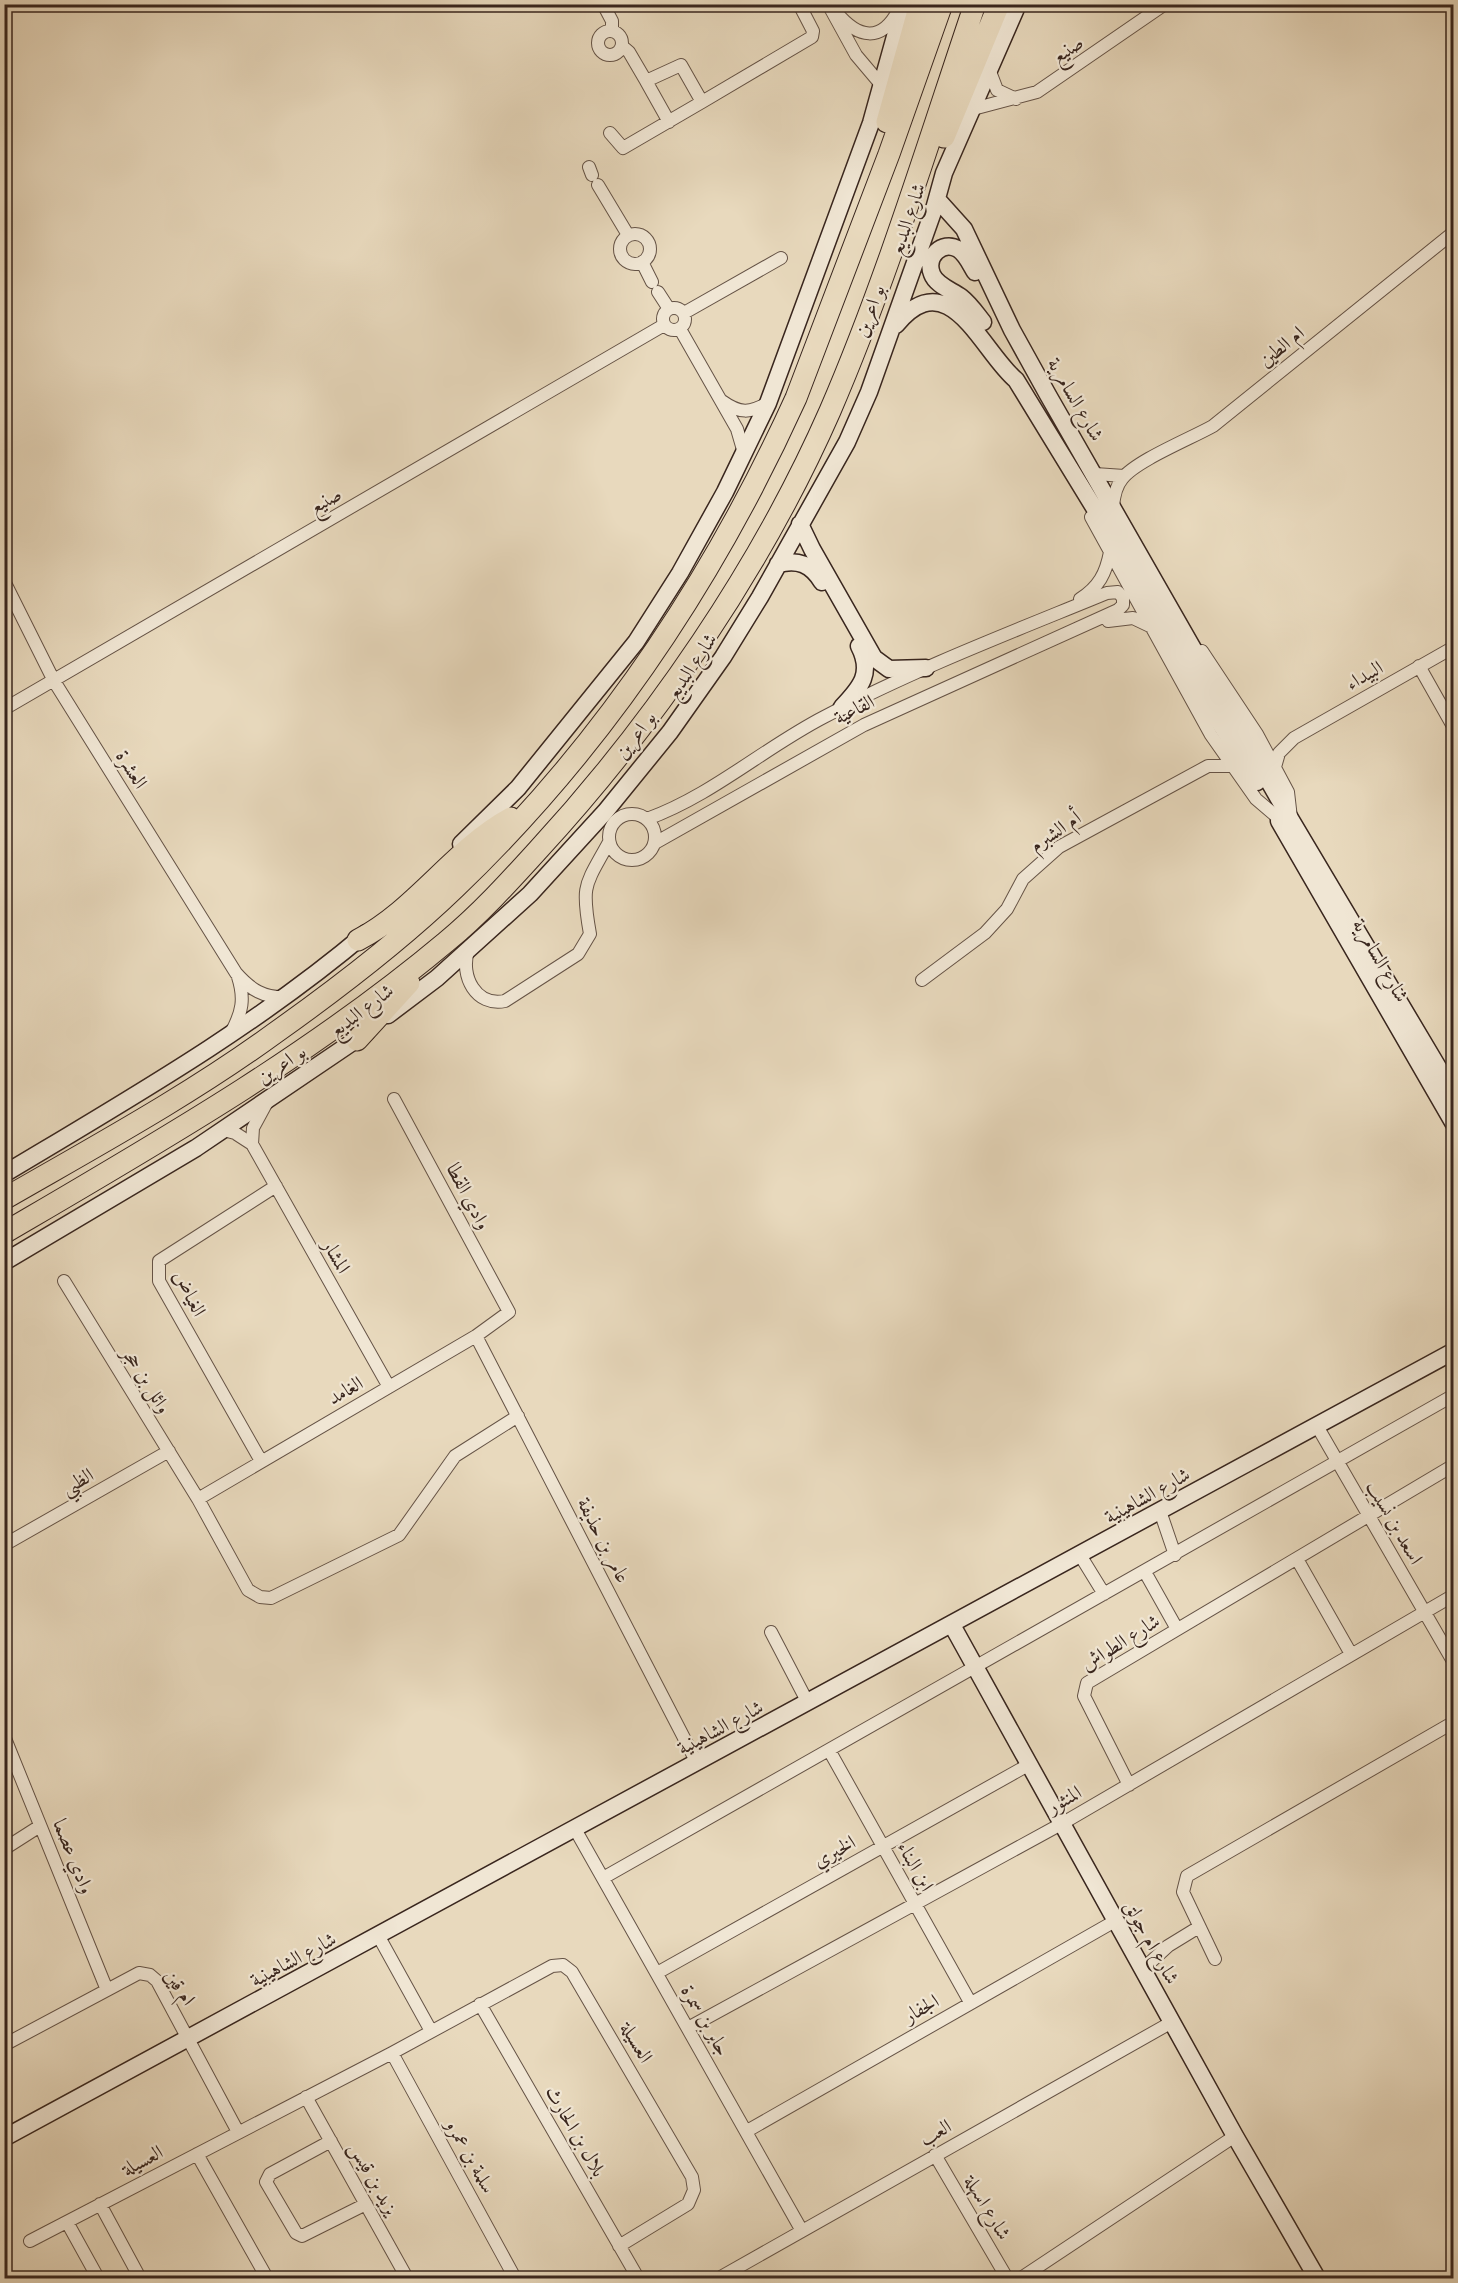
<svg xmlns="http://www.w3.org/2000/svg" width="1458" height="2283" viewBox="0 0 1458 2283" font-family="'IM FELL French Canon',Amiri,serif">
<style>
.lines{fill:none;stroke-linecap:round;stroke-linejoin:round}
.street-casing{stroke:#655346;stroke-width:14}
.secondary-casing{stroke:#39261e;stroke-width:19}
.highway-casing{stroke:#39261e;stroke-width:23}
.street{stroke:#f0e6d4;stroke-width:12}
.secondary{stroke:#f0e6d4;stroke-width:16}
.highway{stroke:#e8d9bd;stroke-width:21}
.labels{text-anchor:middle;stroke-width:4.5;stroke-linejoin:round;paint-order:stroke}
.street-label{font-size:20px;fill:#39261e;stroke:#f0e6d4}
</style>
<rect width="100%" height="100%" fill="#e8d9bd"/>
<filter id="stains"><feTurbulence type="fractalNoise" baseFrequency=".00333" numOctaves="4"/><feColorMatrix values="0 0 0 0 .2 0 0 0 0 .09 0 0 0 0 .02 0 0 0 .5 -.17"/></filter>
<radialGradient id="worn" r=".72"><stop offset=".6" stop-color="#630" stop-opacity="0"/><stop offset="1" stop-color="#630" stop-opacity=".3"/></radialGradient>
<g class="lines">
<defs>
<path id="street" d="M603 4 612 21V31
M828 4 856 55 883 87
M837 13C858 38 881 43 898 11
M598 43a12 12 0 1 1 24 0a12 12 0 1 1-24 0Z
M622 46 629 52 646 81 681 65 702 102 812 37 813 31 799 4
M989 69 997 90 1016 99
M646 81 669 122
M973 109 1037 92 1165 4
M610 133 623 148 702 102
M589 167 592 175
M598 185 628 235
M620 249a15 15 0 1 1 30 0a15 15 0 1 1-30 0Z
M642 262 652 282
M658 292 669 309
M663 319a11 11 0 1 1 22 0a11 11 0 1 1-22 0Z
M684 313 781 258
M680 329 737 429 744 453
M722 401C740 414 750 413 768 403
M1095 474 1124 476
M1113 506C1114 496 1116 486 1122 479 1135 461 1192 438 1213 426L1454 232
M1091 517 1211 735 1256 799 1276 816
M4 581 54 681 236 973C251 990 264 998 286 997
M1080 599C1099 587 1106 573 1110 552
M1108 621 1133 618 1154 628
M1202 651 1257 734 1288 792 1291 818
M1419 666 1454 728
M4 709 664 325
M1275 767 1279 753 1294 738 1454 647
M609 837a23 23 0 1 1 46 0a23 23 0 1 1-46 0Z
M647 819C711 796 764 748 824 717 915 669 1012 632 1107 593L1118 592 1123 598V605L1118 610 864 725 655 843
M468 951C460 976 476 1007 505 1001L578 954 590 934C581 884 585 886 609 842
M922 980 985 933 1007 909 1023 879 1059 847 1208 766H1232
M232 1031C242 1012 245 999 238 977
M223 1130 235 1133 252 1144 389 1387
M252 1144 253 1128 266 1104
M64 1281 198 1499 248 1590 260 1597 271 1598 399 1535 455 1456 518 1416
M476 1336 697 1763
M1317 1426 1454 1663
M261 1461 159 1281V1261L276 1186
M198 1499 476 1336 509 1312 394 1099
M1160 1511 1175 1555
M4 1545 169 1451
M1080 1555 1104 1594
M1297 1559 1351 1654
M1145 1572 1177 1629
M771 1632 808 1703
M4 1736 107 1990
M829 1750 970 2002
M1129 1785 1084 1696 1087 1683 1454 1465
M575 1829 802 2231
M4 1849 40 1826
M603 1878 1454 1395
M379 1937 431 2031
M1215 1959 1183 1892 1187 1876 1454 1722
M1143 1969 1168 1946 1199 1927
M657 1973 1030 1764
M480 2004 638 2278
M688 2028 1063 1823 1454 1595
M4 2045 139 1973 150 1975 157 1981 238 2132
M392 2053 515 2278
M306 2097 407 2278
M747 2131 1115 1921
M331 2141 270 2174 266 2182 296 2233 302 2236 366 2204
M197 2154 267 2278
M935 2155 1007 2278
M100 2204 140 2278
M67 2222 98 2278
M30 2241 392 2053 552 1966 563 1965 572 1972 692 2177 694 2190 688 2204 619 2246
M719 2278 1172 2022
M1021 2278 1235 2136"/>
<path id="secondary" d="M937 199 964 229 1012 330 1048 395 1291 820 1454 1094
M975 272C970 264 966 254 958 249 942 240 925 257 932 274 936 285 951 290 961 297 970 304 976 313 983 322
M896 325C949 260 982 352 1016 380L1109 532 1210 708 1257 782
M800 524 812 549 874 658 889 669 926 668
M778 564C798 559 811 564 822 582
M842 707C861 687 873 673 859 646
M1279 821 1454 1124
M461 844 518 788 636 642 680 573 725 492 768 403 871 123 904 4
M388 1015 437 978 530 894 605 812 670 732 723 657 760 597 847 442 869 392 934 209 944 173 1018 4
M4 1174C129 1099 255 1027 366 933
M4 1262 196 1148 366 1033
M952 1625 1235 2136 1317 2278
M4 2138 1454 1351"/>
<path id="highway" d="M887 122 920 4
M944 137 999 4
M358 940C416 910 454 849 511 818
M357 1040 409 983
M4 1199C96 1146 190 1095 275 1033 337 989 400 941 455 888 600 749 713 581 796 398L889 154 942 4
M4 1233C156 1144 310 1056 446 942 479 915 509 882 538 850 654 724 761 568 830 411 887 279 929 140 975 4"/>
</defs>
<use href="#street" class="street-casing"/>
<use href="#secondary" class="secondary-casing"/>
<use href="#highway" class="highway-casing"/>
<use href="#street" class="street"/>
<use href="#secondary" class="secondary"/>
<use href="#highway" class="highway"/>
</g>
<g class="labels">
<g class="street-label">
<text transform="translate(1067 49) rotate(-34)" y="7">صنيع</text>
<text transform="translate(907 219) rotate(-71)" y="7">شارع البديع</text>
<text transform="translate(869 311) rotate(-70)" y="7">بو اعرين</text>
<text transform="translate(1281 346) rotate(-39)" y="7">ام الطين</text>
<text transform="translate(1076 399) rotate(60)" y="7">شارع السامرية</text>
<text transform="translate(325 500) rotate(-30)" y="7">صنيع</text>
<text transform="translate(691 666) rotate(-56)" y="7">شارع البديع</text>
<text transform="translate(1364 675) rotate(-30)" y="7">البيداء</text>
<text transform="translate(854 709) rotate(-27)" y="7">القاعية</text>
<text transform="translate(635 735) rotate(-53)" y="7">بو اعرين</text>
<text transform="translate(132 769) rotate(58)" y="7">العشرة</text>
<text transform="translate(1055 831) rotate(-34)" y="7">أم الشبرم</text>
<text transform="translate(1381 960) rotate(60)" y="7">شارع السامرية</text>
<text transform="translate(361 1010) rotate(-37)" y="7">شارع البديع</text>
<text transform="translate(281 1064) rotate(-34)" y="7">بو اعرين</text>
<text transform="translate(469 1196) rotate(62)" y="7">وادي القطا</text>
<text transform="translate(337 1256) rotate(60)" y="7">المشار</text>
<text transform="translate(190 1293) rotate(63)" y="7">الغياض</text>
<text transform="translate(147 1380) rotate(58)" y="7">وائل بن حجر</text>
<text transform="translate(345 1390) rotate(-30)" y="7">الغامد</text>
<text transform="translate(77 1481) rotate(-30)" y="7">الظبي</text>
<text transform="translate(1147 1495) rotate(-29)" y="7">شارع الشاهينية</text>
<text transform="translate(1395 1522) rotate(60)" y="7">اسعد بن نسيب</text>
<text transform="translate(604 1540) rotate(63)" y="7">عامر بن حذيفة</text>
<text transform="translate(1120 1642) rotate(-32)" y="7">شارع الطواش</text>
<text transform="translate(720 1727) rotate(-28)" y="7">شارع الشاهينية</text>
<text transform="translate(1064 1799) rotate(-30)" y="7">المنثور</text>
<text transform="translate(834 1851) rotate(-29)" y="7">الخيري</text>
<text transform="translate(74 1856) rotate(68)" y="7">وادي عصما</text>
<text transform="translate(916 1866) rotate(61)" y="7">ابن البناء</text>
<text transform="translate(1152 1942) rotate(61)" y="7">شارع ام جولق</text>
<text transform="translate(293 1959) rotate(-28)" y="7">شارع الشاهينية</text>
<text transform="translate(180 1987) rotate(55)" y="7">ام قين</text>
<text transform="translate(921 2008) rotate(-30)" y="7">الجفار</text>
<text transform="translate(706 2020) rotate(60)" y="7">جابر بن سمرة</text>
<text transform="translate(637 2042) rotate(59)" y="7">العسيلة</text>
<text transform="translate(576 2131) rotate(60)" y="7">بلال بن الحارث</text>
<text transform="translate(935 2132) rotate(-29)" y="7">العب</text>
<text transform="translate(471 2156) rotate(61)" y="7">سلمة بن عمرو</text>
<text transform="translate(142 2160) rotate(-28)" y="7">العسيلة</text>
<text transform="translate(374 2178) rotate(61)" y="7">يزيد بن قيس</text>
<text transform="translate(988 2207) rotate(59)" y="7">شارع اسهلة</text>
</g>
</g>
<rect width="1458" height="2283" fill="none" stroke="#e8d9bd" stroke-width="24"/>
<rect x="6" y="6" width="1446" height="2271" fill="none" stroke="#39261e" stroke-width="3"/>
<rect x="12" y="12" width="1434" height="2259" fill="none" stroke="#39261e" stroke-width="1.5"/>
<rect width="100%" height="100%" filter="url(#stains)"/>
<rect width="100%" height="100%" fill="url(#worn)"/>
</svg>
